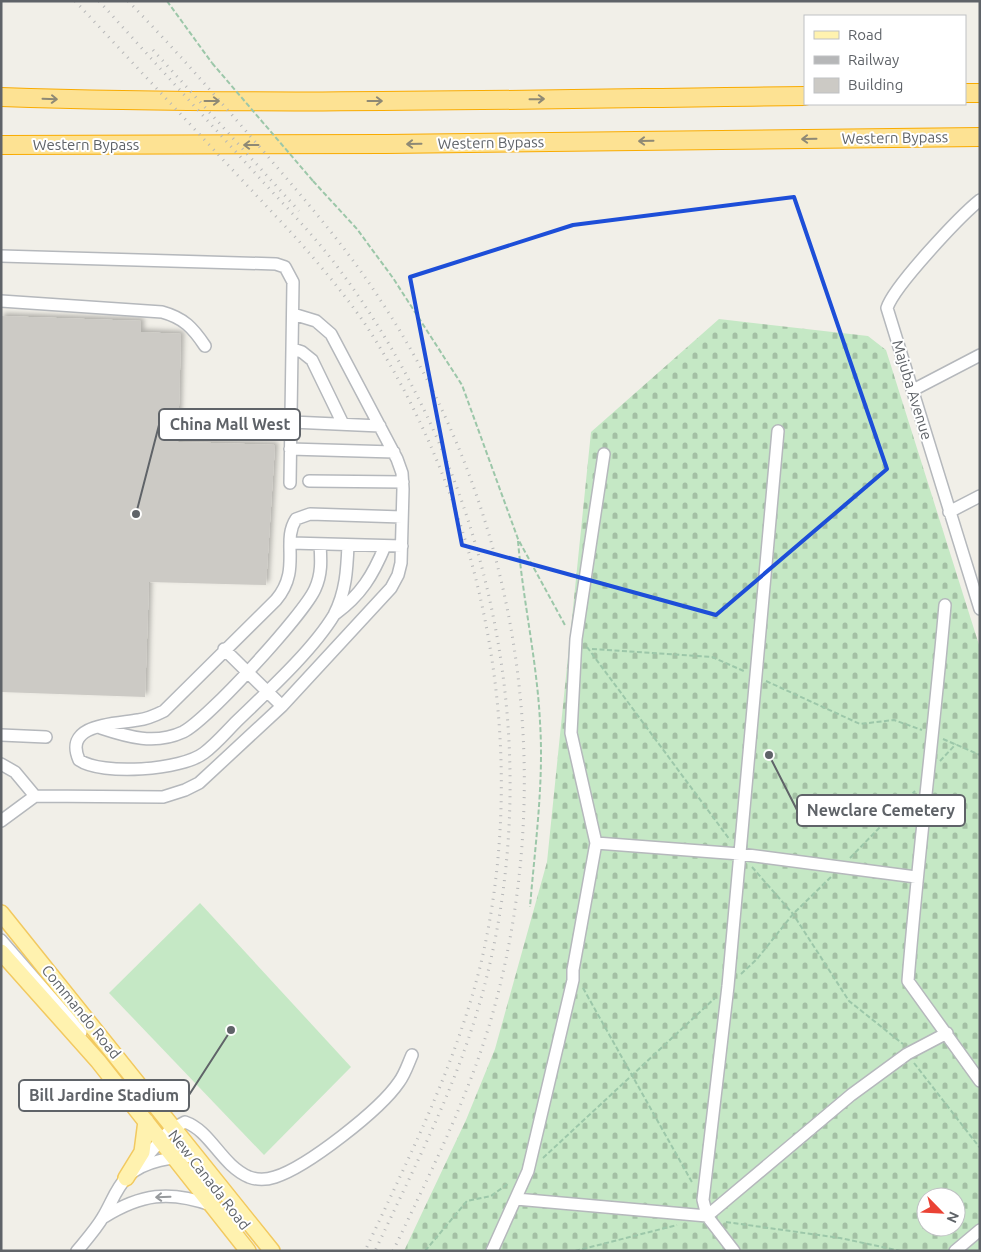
<svg xmlns="http://www.w3.org/2000/svg" width="981" height="1252" viewBox="0 0 981 1252" font-family="Ubuntu,sans-serif">
<style>
.cemetery{fill:url(#cemetery-stones);fill-rule:evenodd}
.garden{fill:#c5e8c5}
.building{fill:#cccac5;filter:url(#shadow)}
.lines{fill:none;stroke-linecap:round;stroke-linejoin:round}
.minor-casing{stroke:#b5b8bc;stroke-width:14}
.major-casing{stroke:#f2c960;stroke-width:18}
.highway-casing{stroke:#f9ab00;stroke-width:20}
.path{stroke:#9cc7a9;stroke-width:2;stroke-dasharray:5 2.5;stroke-linecap:butt}
.minor{stroke:#fff;stroke-width:11}
.major{stroke:#fff2af;stroke-width:15}
.highway{stroke:#fde293;stroke-width:18}
.rail{stroke:#b6b7b8;stroke-width:3;stroke-dasharray:1 6;stroke-linecap:butt}
.path-bridge{stroke:#9cc7a9;stroke-width:2;stroke-dasharray:5 2.5;stroke-linecap:butt}
.oneway{stroke:#8e8975}
.oneway2{stroke:#979a9d}
.marked{fill:none;stroke:#1d4ed8;stroke-width:4;stroke-linejoin:round}
.labels{text-anchor:middle;stroke-width:4;stroke-linejoin:round;paint-order:stroke}
.street-label{font-size:15px;fill:#5f6368;stroke:#fff}
.leader{fill:none;stroke:#5f6368;stroke-width:2}
.callout-dot{fill:#5f6368;stroke:#fff;stroke-width:2}
.callout{fill:#fff;stroke:#5f6368;stroke-width:2}
.callout-label{font-size:16px;text-anchor:middle;font-weight:bold;fill:#5f6368}
</style>
<defs>
<pattern id="cemetery-stones" width="16" height="16" patternUnits="userSpaceOnUse" patternTransform="scale(1.25)"><rect width="16" height="16" fill="#c5e8c5"/><path d="M2 7V4a2 2 0 0 1 4 0v3zM10 15v-3a2 2 0 0 1 4 0v3z" fill="#a3c0a4"/></pattern>
<filter id="shadow"><feDropShadow dx="3" dy="-3" stdDeviation="2.5" flood-color="#0004"/></filter>
</defs>
<rect width="100%" height="100%" fill="#f1efe8"/>
<path class="cemetery" d="M719 319 868 336 886 350 980 648V1251H404L466 1120 495 1049 547 862 591 432ZM926 1197H956V1227H926Z"/>
<path class="garden" d="M200 903 351 1067 264 1155 109 993Z"/>
<path class="building" d="M1 316 141 321V332L181 334 178 442 275 445 266 585 149 582 145 697 1 692Z"/>
<g class="lines">
<defs>
<path id="minor" d="M980 200C960 216 894 286 887 308L980 609
M1 256 276 264 285 267 293 282 290 483
M1 301 162 312C184 318 193 328 205 346
M293 349 302 352 312 360 343 424
M913 390 980 355
M292 422 380 426
M290 449 394 452
M309 481 403 482
M949 512 980 496
M291 543 402 546
M348 545C347 569 346 592 334 615 313 650 267 692 237 721 226 732 216 744 204 753 182 770 102 776 79 760 63 723 116 724 138 720 148 719 156 715 164 711L276 600C302 569 281 542 296 519L310 514 402 517
M945 605C934 731 918 855 908 981L980 1081
M335 614C361 595 373 575 385 546
M224 649 282 706
M101 728C128 737 155 745 183 732 207 720 304 614 315 589 322 574 321 560 320 544
M1 735 46 737
M1 764 15 772 35 796
M1 821 35 796 163 797 185 790 199 783 282 706 391 588 398 575 401 563 403 489 402 473 397 459 331 334 316 321 293 314
M596 843 740 854 916 877
M1 940 81 1032
M140 1164 170 1130 185 1122C211 1131 221 1165 249 1177 257 1180 266 1180 275 1177 307 1167 380 1110 399 1082 405 1074 408 1064 412 1055
M516 1199 707 1216 851 1095 907 1054 947 1033
M104 1217C141 1194 169 1190 211 1205
M77 1251C86 1240 96 1229 103 1217 111 1204 116 1188 127 1177 144 1160 174 1157 197 1156
M492 1251 528 1171 573 980V970L596 843 571 733 576 639 604 454
M734 1251 707 1216 703 1200 728 986 778 431
M955 1251 980 1230"/>
<path id="major" d="M1 913 272 1251
M1 952 98 1061 248 1251
M126 1178 142 1152 146 1121"/>
<path id="highway" d="M965 93H980
M1 97C269 106 537 99 805 96
M1 145 386 144 980 137"/>
</defs>
<use href="#minor" class="minor-casing"/>
<use href="#major" class="major-casing"/>
<use href="#highway" class="highway-casing"/>
<path class="path" d="M167 1 212 63
M313 181 357 229 393 278 462 385 518 539 566 627
M518 541C523 601 537 661 540 722 544 783 535 846 530 907
M587 647 730 840
M592 649 712 657 746 672
M766 681 860 724 894 720 922 730
M943 739 980 755
M940 761 956 744
M850 858 915 791
M752 867 793 914 849 1001 903 1044
M741 974 757 959 793 914 831 877
M583 988 693 1184
M914 1063 980 1148
M543 1158 715 998
M726 1222 840 1238 901 1251
M425 1251 467 1201 491 1196 509 1183
M575 1251 677 1225"/>
<use href="#minor" class="minor"/>
<use href="#major" class="major"/>
<use href="#highway" class="highway"/>
<path class="rail" d="M75 1 298 240C323 269 348 298 369 330 487 514 531 750 481 963 456 1065 409 1157 365 1251
M99 1C148 55 197 109 246 163 277 198 311 231 339 269 497 481 555 770 473 1025 448 1103 410 1176 375 1251
M128 1C176 50 220 101 264 152 305 200 347 248 381 301 517 507 559 766 495 1005 472 1091 431 1171 393 1251
M153 50 299 211"/>
<path class="path-bridge" d="M212 63 313 181"/>
</g>
<defs><path id="oneway-shaft" d="M-6 0H5M1.5-3L5.5 0L1.5 3" fill="none" stroke-width="1.6" stroke-linecap="round" stroke-linejoin="round" transform="scale(1.25)"/></defs>
<g class="oneway">
<use href="#oneway-shaft" transform="translate(50 99) rotate(2)"/>
<use href="#oneway-shaft" transform="translate(537 99) rotate(-1)"/>
<use href="#oneway-shaft" transform="translate(212 101)"/>
<use href="#oneway-shaft" transform="translate(375 101)"/>
<use href="#oneway-shaft" transform="translate(809 139) rotate(179)"/>
<use href="#oneway-shaft" transform="translate(646 141) rotate(179)"/>
<use href="#oneway-shaft" transform="translate(414 144) rotate(179)"/>
<use href="#oneway-shaft" transform="translate(251 145) rotate(180)"/>
</g>
<use class="oneway2" href="#oneway-shaft" transform="translate(163 1197) rotate(178)"/>
<path class="marked" d="M794 197 887 469 716 615 462 545 410 277 573 225Z"/>
<g class="labels">
<g class="street-label">
<text transform="translate(895 138) rotate(-1)" y="5">Western Bypass</text>
<text transform="translate(491 143) rotate(-1)" y="5">Western Bypass</text>
<text x="86" y="150">Western Bypass</text>
<text transform="translate(912 390) rotate(73)" y="5">Majuba Avenue</text>
<text transform="translate(81 1012) rotate(51)" y="5">Commando Road</text>
<text transform="translate(209 1180) rotate(52)" y="5">New Canada Road</text>
</g>
</g>
<path class="leader" d="M136 514L159 425M769 755L797 810M231 1030L189 1095"/>
<g class="callout-dot">
<circle cx="136" cy="514" r="5"/>
<circle cx="769" cy="755" r="5"/>
<circle cx="231" cy="1030" r="5"/>
</g>
<g class="callout">
<rect x="159" y="409" width="141" height="31" rx="5"/>
<rect x="797" y="795" width="168" height="31" rx="5"/>
<rect x="19" y="1080" width="170" height="31" rx="5"/>
</g>
<g class="callout-label">
<text x="230" y="430">China Mall West</text>
<text x="881" y="816">Newclare Cemetery</text>
<text x="104" y="1101">Bill Jardine Stadium</text>
</g>
<rect width="981" height="1252" fill="none" stroke="#5f6368" stroke-width="5"/>
<rect x="804" y="15" width="162" height="90" fill="#ffffff" stroke="#bfc1c3"/>
<rect x="814" y="31" width="25" height="8" fill="#fff2af" stroke="#bfc1c3"/>
<text x="848" y="40" font-size="15" fill="#5f6368">Road</text>
<rect x="814" y="56" width="25" height="8" fill="#b6b7b8" stroke="#bfc1c3"/>
<text x="848" y="65" font-size="15" fill="#5f6368">Railway</text>
<rect x="814" y="78" width="25" height="15" fill="#cccac5" stroke="#bfc1c3"/>
<text x="848" y="90" font-size="15" fill="#5f6368">Building</text>
<g transform="translate(941 1212) rotate(114)"><circle r="24" fill="#ffffff" stroke="#bfc1c3"/>
<path d="M0-4L9 19L0 12L-9 19Z" fill="#ea4335"/>
<text y="-8" font-size="14" font-weight="bold" text-anchor="middle" fill="#5f6368">N</text>
</g>
</svg>
